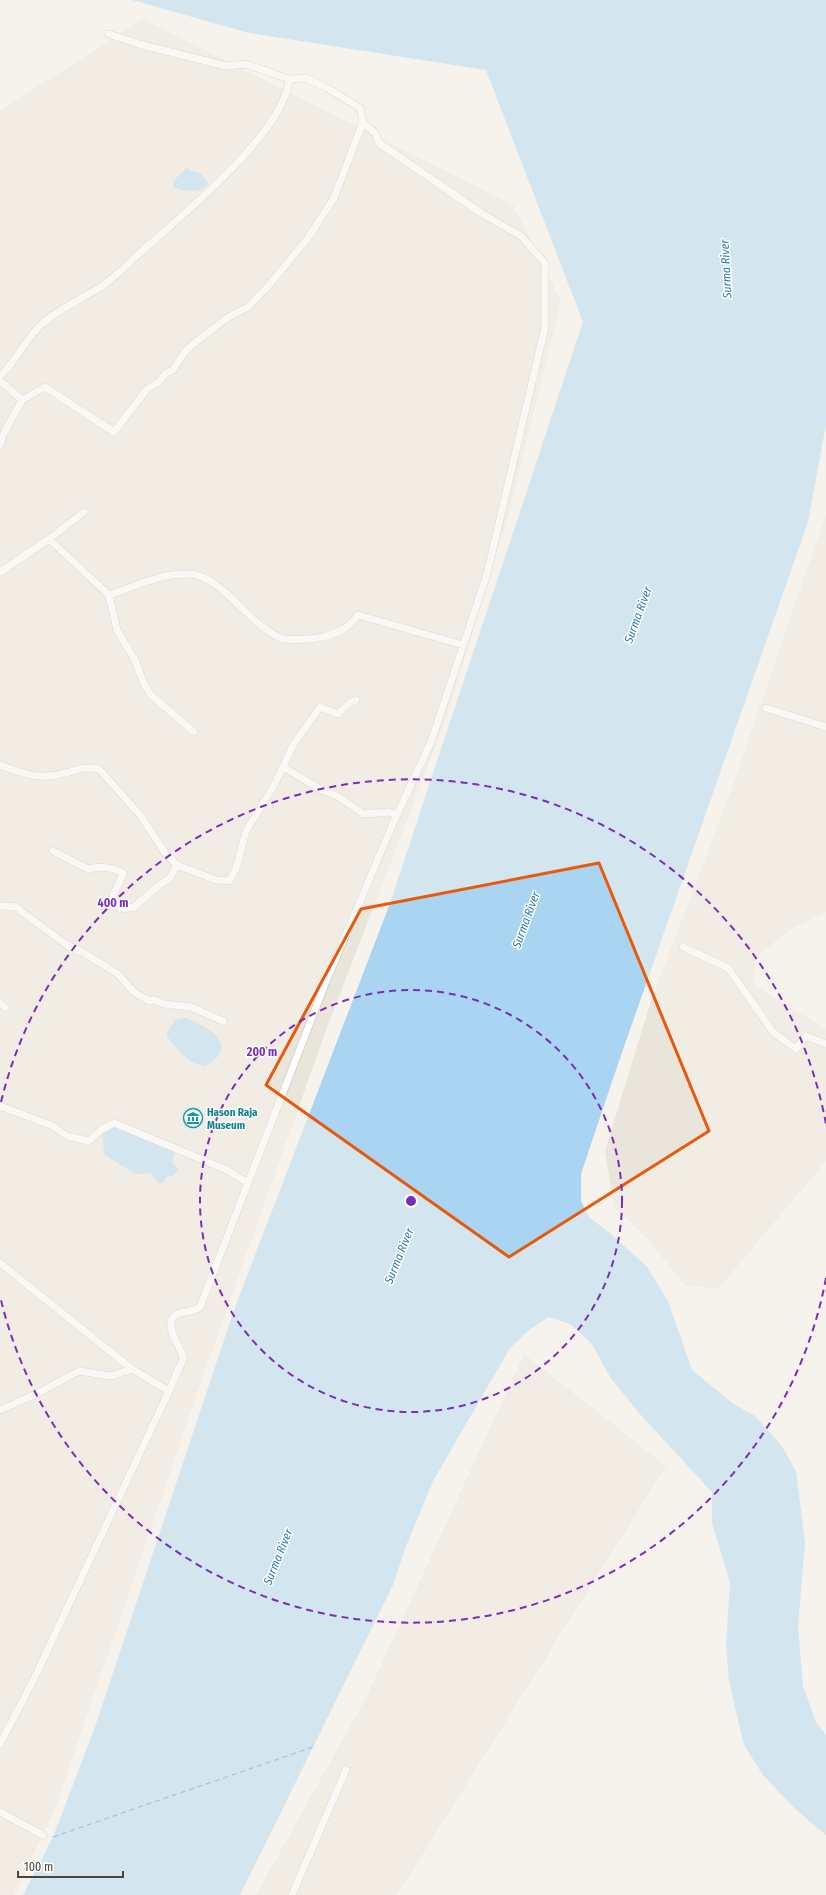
<svg xmlns="http://www.w3.org/2000/svg" width="826" height="1895" viewBox="0 0 826 1895" font-family="'Fira Sans Condensed',sans-serif">
<style>
.residential{fill:#eae5da}
.water{fill:#a9d4f2}
.lines{fill:none;stroke-linecap:round;stroke-linejoin:round}
.ferry{stroke:#2e7ab2;stroke-width:1;stroke-dasharray:5 4;stroke-linecap:butt}
.minor-casing{stroke:#c2bbae;stroke-width:8}
.minor{stroke:#fff;stroke-width:7}
.marked{fill:none;stroke:#e8590c;stroke-width:3;stroke-linejoin:round}
.ring{fill:none;stroke:#7b2cbf;stroke-width:2;stroke-dasharray:7 5}
.labels{text-anchor:middle;stroke-width:3;stroke-linejoin:round;paint-order:stroke}
.culture-label{font-size:11px;font-weight:bold;fill:#0d838f;stroke:#fff;text-anchor:start}
.water-label{font-size:12px;font-style:italic;fill:#2e7ab2;stroke:#fff}
.centre{fill:#7b2cbf;stroke:#fff;stroke-width:2}
.ring-label{font-size:12px;text-anchor:middle;font-weight:bold;fill:#7b2cbf;stroke:#fff;stroke-width:3;stroke-linejoin:round;paint-order:stroke}
</style>
<rect width="100%" height="100%" fill="#f6f3ec"/>
<path class="residential" d="M143 19 513 205 561 301 509 513 446 719 328 1025 211 1353 56 1806 14 1895H0V111Z
M826 514V912L791 929 757 956 753 985 826 1029V1161L719 1288 686 1286 647 1239 614 1206 605 1151 650 1004 733 785Z
M524 1354 666 1466 397 1895H256L366 1698Z"/>
<path class="water" d="M132 0H826V425L808 522 619 1061 581 1174V1201L589 1217 611 1234 647 1267 668 1301 692 1370 735 1405 755 1416 781 1445 796 1471 805 1543 798 1627 803 1686 816 1722 826 1735V1835L793 1807 763 1775 744 1745 729 1681 726 1645 730 1582 712 1523V1492L638 1412 610 1377 592 1344 570 1324 549 1317 529 1330 510 1348 433 1481 406 1546 393 1585 240 1895H23L53 1837 95 1727 234 1310 389 906 583 322 486 70 249 33Z
M187 168 190 171 201 173 208 184C199 194 184 191 173 187L174 180Z
M185 1018C208 1026 242 1046 205 1066 186 1062 178 1050 166 1035L175 1020Z
M116 1126 169 1148 174 1152 172 1163 179 1169 172 1176H168L163 1183H158L150 1173 136 1174 132 1172 105 1155 104 1152 102 1135Z"/>
<g class="lines">
<path class="ferry" d="M53 1837 313 1747"/>
<defs>
<path id="minor" d="M0 376C17 361 25 339 42 324 60 307 86 298 106 283 122 271 136 256 151 243 189 210 286 129 289 79
M0 381 22 400 45 387 114 432 147 389 159 382 166 373 173 370 184 353 192 345 227 318 248 307 269 285 308 238 334 198 363 122
M0 445 3 435 22 400
M49 539 109 595 117 630 135 660 144 684 151 695 194 732
M0 572 49 539 84 512
M109 595C137 586 166 570 197 575 202 576 208 580 213 583 237 598 254 627 281 638 289 641 314 639 323 637 338 633 349 628 358 615L463 645
M356 700 348 704 338 714 320 707 292 747 283 767 320 789 339 797 363 814 389 812 397 815
M766 708 826 727
M0 765C17 772 37 779 56 775 71 773 83 765 99 769L141 816 165 853 177 865 216 880 229 881 236 869 246 831 272 789 283 767
M53 851 88 869C100 866 112 867 123 873 120 884 113 892 111 902L121 909 134 907 159 885 169 879 177 865
M0 906 17 907 22 912 67 945 82 952 118 974 134 992 149 1001 155 1000 164 1004 191 1007 223 1021
M683 947 728 968 773 1032 796 1049 806 1036 826 1044
M0 1003 5 1007
M0 1106 53 1126 67 1136 89 1141 102 1129 114 1123 225 1169 248 1183
M0 1263 132 1369
M0 1410 36 1394 79 1371 111 1376 132 1369 169 1391
M0 1744 33 1681 169 1391 183 1359C182 1347 169 1335 171 1322 173 1309 192 1314 200 1307L325 984 394 821 431 742 487 574 545 327V263L521 236 481 213 379 143 376 134 363 122 360 108 329 89 306 78 289 79 246 64 226 66 139 44 109 34
M0 1812 43 1835
M292 1895 346 1770"/>
</defs>
<use href="#minor" class="minor-casing"/>
<use href="#minor" class="minor"/>
</g>
<path d="M0 0H826V1895H0ZM599 863 709 1131 509 1257 266 1085 361 909Z" fill="#f6f3ec" fill-opacity=".55" fill-rule="evenodd"/>
<path class="marked" d="M599 863 709 1131 509 1257 266 1085 361 909Z"/>
<g class="ring">
<circle cx="411" cy="1201" r="211"/>
<path d="M826 1278A422 422 0 0 1 1 1300M1 1102A422 422 0 0 1 826 1124"/>
</g>
<defs>
<symbol id="museum-ring" viewBox="-11 -11 22 22"><circle r="9.5" fill="#fff" stroke="#0f9aa8" stroke-width="1.5"/><path d="M0-6L6-3V-2H-6V-3ZM-5-1h2V3h-2ZM-1-1h2V3h-2ZM3-1h2V3H3ZM-6 4H6V6H-6Z" fill="#0f9aa8"/></symbol>
</defs>
<g fill-rule="evenodd">
<use href="#museum-ring" x="182" y="1107" width="22" height="22"/>
</g>
<g class="labels">
<g class="culture-label">
<text x="207" y="1116">Hason Raja<tspan x="207" dy="13">Museum</tspan></text>
</g>
<g class="water-label">
<text transform="translate(726 269) rotate(-93)" y="4">Surma River</text>
<text transform="translate(638 615) rotate(-70)" y="4">Surma River</text>
<text transform="translate(526 920) rotate(-70)" y="4">Surma River</text>
<text transform="translate(399 1256) rotate(-68)" y="4">Surma River</text>
<text transform="translate(278 1557) rotate(-68)" y="4">Surma River</text>
</g>
</g>
<circle cx="411" cy="1201" r="6" class="centre"/>
<g class="ring-label">
<text x="113" y="907">400 m</text>
<text x="262" y="1056">200 m</text>
</g>
<path d="M18 1871v6h105v-6" fill="none" stroke="#4b4439" stroke-width="2"/>
<text x="24" y="1871" font-size="12" fill="#4b4439" stroke="#ffffff" stroke-width="3" paint-order="stroke">100 m</text>
</svg>
